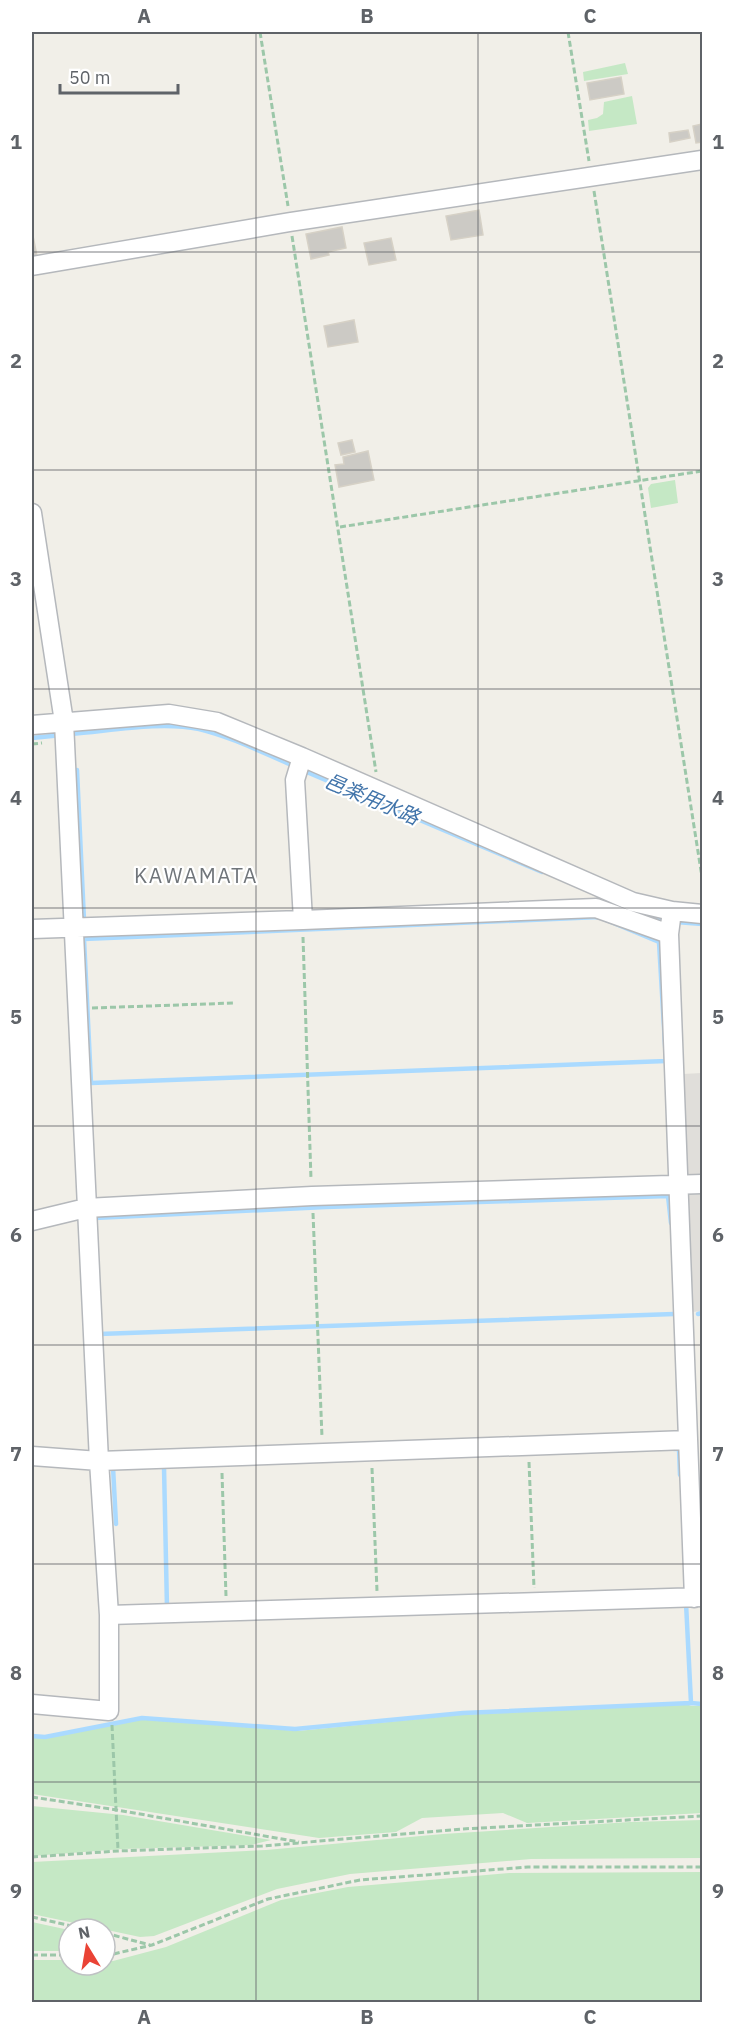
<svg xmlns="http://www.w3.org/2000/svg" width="734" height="2034" viewBox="0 0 734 2034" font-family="'IBM Plex Sans','Noto Sans JP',sans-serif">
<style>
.industrial{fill:#e0deda}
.green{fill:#c5e8c5}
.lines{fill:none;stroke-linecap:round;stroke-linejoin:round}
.stream{stroke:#aadaff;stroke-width:4.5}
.building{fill:#cccac5;stroke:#d6d1c6;stroke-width:1.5}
.minor-casing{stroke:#b5b8bc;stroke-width:21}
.path{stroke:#9cc7a9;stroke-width:3;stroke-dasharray:6 3;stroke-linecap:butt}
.minor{stroke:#fff;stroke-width:18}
.grid{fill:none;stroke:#5f6368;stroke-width:1.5;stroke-opacity:0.55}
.labels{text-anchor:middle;stroke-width:4.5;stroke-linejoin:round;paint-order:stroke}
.water-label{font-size:20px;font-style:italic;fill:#4174aa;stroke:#fff}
.quarter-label{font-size:21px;letter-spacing:1.5px;fill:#70757a;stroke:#fff}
.neatline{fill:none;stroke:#5f6368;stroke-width:2}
.grid-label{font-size:20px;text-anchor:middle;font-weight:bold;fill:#5f6368}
</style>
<rect width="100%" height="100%" fill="#f1efe8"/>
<path class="industrial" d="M702 1073V1311L692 1312 683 1074Z"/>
<path class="green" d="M625 63 628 74 584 81 583 72Z
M632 96 637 124 589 131 588 120 597 118 603 114 604 102Z
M675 480 678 503 651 508 648 488 651 484Z
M687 1704 691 1706H702V1813L527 1823 503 1813 422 1818 396 1832 319 1838 32 1794V1738H46L141 1719 298 1731 458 1715Z
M32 1806 123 1815 271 1840 251 1845 122 1849 32 1856Z
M702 1820V1858L531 1859 350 1874 277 1889 154 1936 140 1937 32 1914V1862L266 1850 443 1834 630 1822Z
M702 1872V2002H32V1960H69V1965H105V1961H113L166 1947 281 1900 348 1887 509 1873Z
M32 1922 69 1930V1951H32Z"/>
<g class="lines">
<path class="stream" d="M70 734C110 731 160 721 199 729 232 737 263 753 294 766
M32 738 62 735
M77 770 84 920
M302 770 542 872
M636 911 668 921
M599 917 659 942 666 1061 91 1083 84 939Z
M676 922 702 924
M95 1218 326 1207 668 1196 671 1223
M698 1314 702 1313
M99 1334 674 1314
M674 1449H679L680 1475
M164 1467 167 1608
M116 1524 113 1467H117
M686 1603 691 1703
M32 1736 45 1737 142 1718 295 1729 463 1713 691 1703 702 1704"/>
</g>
<path class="building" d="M621 77 624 94 590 100 587 83Z
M702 119V142L696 143 693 126 702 124 701 120Z
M688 130 690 138 670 142 669 133Z
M479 210 483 235 451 240 446 216Z
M342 227 346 248 328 252 329 255 311 259 306 234Z
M32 231 37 256 32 257Z
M391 238 396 260 369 265 364 243Z
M354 320 358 342 328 347 324 326Z
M352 440 355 452 341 455 338 443Z
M368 451 374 480 339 487 335 465 344 464 343 457Z"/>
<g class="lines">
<defs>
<path id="minor" d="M32 266 290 222 702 160
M32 513 64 722 99 1461 109 1615V1711L32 1704
M32 725 169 714 217 722 302 757 633 902 672 911 702 914
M302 757 295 780 303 920
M672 911 669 934 694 1598
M32 929 303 920 596 908 669 934
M32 1221 86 1208 312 1196 702 1184
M32 1456 99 1461 688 1440
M109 1615 702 1597"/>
</defs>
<use href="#minor" class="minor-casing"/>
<path class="path" d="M260 32 288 206
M568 32 589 161
M594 191 702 877
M292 236 376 772
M340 527 702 471
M32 744 42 743
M303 937 311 1179
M92 1008 234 1003
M313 1213 322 1437
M529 1462 534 1588
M372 1468 377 1591
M222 1473 226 1596
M112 1725 118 1850
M32 1797 117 1810 299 1842
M32 1857 118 1851 262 1846 462 1829 702 1816
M32 1917 85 1929
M105 1933 150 1945
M32 1955H69
M105 1956 152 1945 268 1899 360 1880 528 1867H702"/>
<use href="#minor" class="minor"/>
</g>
<path class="grid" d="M256 32V2002M478 32V2002M32 252H702M32 470H702M32 689H702M32 908H702M32 1126H702M32 1345H702M32 1564H702M32 1782H702"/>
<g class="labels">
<g class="water-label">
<text transform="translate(372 799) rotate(23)" y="7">邑楽用水路</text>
</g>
<g class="quarter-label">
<text x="196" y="883">KAWAMATA</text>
</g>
</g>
<rect width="734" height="2034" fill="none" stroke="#ffffff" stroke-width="66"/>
<g transform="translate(87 1947) rotate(349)"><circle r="28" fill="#ffffff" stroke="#bfc1c3" stroke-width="1.5"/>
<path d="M0-4.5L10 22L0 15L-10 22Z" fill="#ea4335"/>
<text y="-9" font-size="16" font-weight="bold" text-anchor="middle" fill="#5f6368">N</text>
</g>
<path d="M60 84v9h118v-9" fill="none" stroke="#5f6368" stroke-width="3"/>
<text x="69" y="84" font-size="18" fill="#5f6368" stroke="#ffffff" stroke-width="4.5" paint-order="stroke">50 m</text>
<rect x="33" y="33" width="668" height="1968" class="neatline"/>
<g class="grid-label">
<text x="144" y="23">A</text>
<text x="367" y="23">B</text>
<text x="590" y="23">C</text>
<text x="16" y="149">1</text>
<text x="718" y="149">1</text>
<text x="16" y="368">2</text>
<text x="718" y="368">2</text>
<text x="16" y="586">3</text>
<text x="718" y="586">3</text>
<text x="16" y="805">4</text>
<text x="718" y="805">4</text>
<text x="16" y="1024">5</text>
<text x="718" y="1024">5</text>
<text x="16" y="1242">6</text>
<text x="718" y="1242">6</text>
<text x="16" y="1461">7</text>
<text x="718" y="1461">7</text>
<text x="16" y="1680">8</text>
<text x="718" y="1680">8</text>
<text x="16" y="1898">9</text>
<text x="718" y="1898">9</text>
<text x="144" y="2024">A</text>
<text x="367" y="2024">B</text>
<text x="590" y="2024">C</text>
</g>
</svg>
